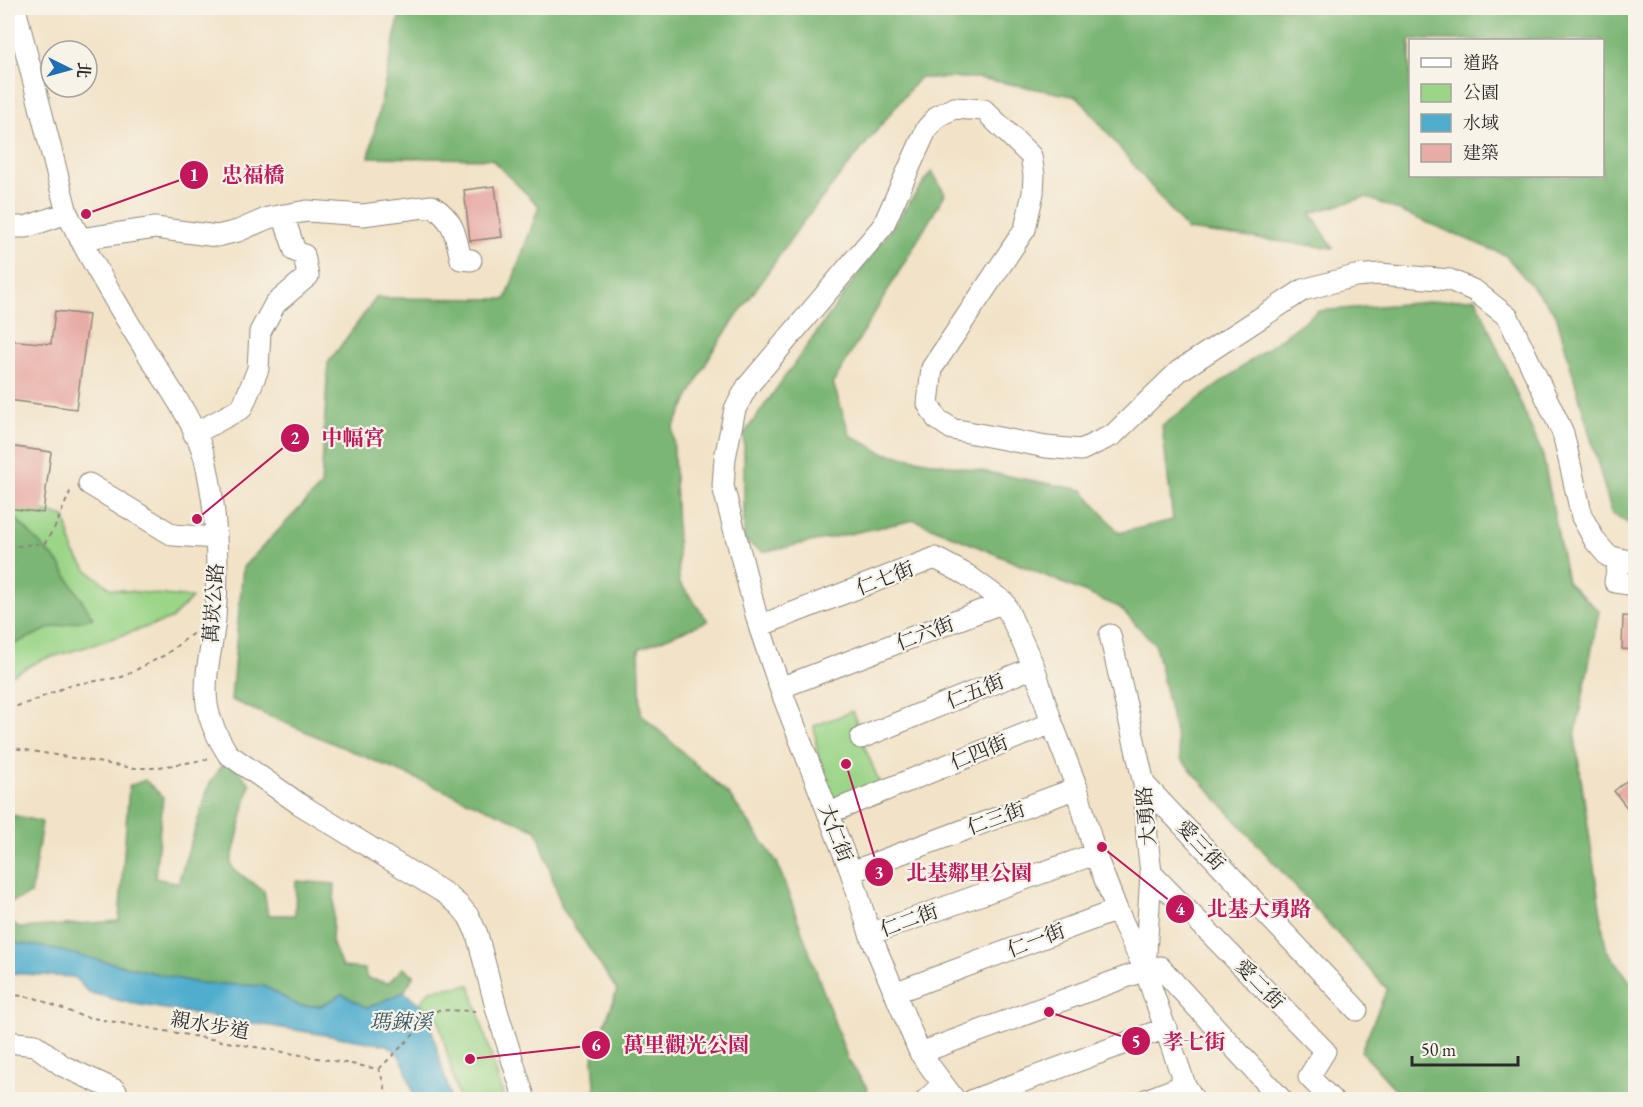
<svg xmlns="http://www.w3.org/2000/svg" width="1643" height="1107" viewBox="0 0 1643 1107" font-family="'EB Garamond','Noto Serif TC',serif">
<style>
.green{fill:#9bd588;stroke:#63805a;stroke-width:1.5}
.forest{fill:#7cb674;stroke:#547050;stroke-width:1.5;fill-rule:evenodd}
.water{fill:#50adce;stroke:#3e6c7c;stroke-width:1.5}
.building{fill:#e7aca5}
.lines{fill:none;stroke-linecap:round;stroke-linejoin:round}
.minor-casing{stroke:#8e877a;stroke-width:23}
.path{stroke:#8e877a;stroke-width:2;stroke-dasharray:4.5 4.5;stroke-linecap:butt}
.minor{stroke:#fff;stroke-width:21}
.labels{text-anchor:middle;stroke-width:4.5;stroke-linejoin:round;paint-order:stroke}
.street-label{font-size:20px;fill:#2b2b2b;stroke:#f7f3e8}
.water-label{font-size:21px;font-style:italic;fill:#385864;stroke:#f7f3e8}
.leader{fill:none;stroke:#c2185b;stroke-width:2}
.callout-dot{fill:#c2185b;stroke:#f7f3e8;stroke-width:2}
.mark-label{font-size:18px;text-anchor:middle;font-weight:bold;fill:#fff}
.callout-label{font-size:21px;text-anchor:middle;font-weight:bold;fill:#c2185b;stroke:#f7f3e8;stroke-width:4.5;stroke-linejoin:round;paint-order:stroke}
</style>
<rect width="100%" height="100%" fill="#f7f3e8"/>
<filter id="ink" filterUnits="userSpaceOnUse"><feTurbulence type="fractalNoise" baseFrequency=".0167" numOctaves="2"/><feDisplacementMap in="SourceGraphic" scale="12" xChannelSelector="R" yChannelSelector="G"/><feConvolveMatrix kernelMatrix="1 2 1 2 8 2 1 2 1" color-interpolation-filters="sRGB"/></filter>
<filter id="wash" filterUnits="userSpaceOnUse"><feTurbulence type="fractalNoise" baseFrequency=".008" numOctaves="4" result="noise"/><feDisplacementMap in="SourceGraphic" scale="24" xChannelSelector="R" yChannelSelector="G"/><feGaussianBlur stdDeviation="1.35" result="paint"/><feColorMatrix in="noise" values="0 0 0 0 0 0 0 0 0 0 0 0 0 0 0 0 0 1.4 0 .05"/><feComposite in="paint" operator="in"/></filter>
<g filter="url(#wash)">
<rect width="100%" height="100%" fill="#f2e3c8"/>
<path class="green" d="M8 501 65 517 74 553 87 570 111 589 192 598 171 619 86 647 41 660 8 677Z
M853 711 861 738 883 791 827 825 814 726Z
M470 985 504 1099H459L438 1018 420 1004 430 990Z"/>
<path class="forest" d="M401 8H1635V527L1612 514 1556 314 1505 255 1366 197 1311 213 1333 248 1187 230 1078 97 979 78H919L802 223 712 352 673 428 679 582 708 621 639 649 641 714 729 795 777 862 848 1060 868 1089 860 1100 596 1099 593 1058 617 990 562 908 537 830 231 700 243 567 321 486 328 363 376 298 506 299 539 206 491 159 369 157ZM1410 40H1602V176H1410Z
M932 171 945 194 833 383 850 435 883 453 1083 490 1119 533 1173 520 1162 426 1318 311 1476 298 1543 456 1567 582 1599 611 1575 737 1606 949 1635 988V1099H1404L1361 1051 1387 989 1181 759 1155 644 1119 607 915 520 763 552 744 541V434Z
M8 516 15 518 59 563 93 618 50 628 8 647Z
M232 764 250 784 231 863 233 869 264 891 268 915H295L296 881 335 884 332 942 342 967 365 969 366 978 388 983 403 968 414 975 404 992 367 1008 342 994 321 1006H299L264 986 197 983 43 947 8 942V920L20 928 119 921 129 786 145 780 163 797 155 878 178 883 209 785 222 765Z
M8 814 42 822 31 894 12 902 8 901Z"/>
<path class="water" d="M8 942 43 947 197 983 264 986 299 1006H321L342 994 367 1008 404 992 420 1004 428 1017 451 1099H415C409 1082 405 1053 387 1045L129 1003 88 992 74 977 8 973Z"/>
<g id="blocks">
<path class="building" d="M495 186 502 237 470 241 464 190Z
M55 311 89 315 76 409 8 400V340L51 344Z
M8 446 51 452 43 513 8 508Z
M1623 616 1635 617V650L1622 649Z
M1635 774V818L1614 791Z"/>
</g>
</g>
<g filter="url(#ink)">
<use href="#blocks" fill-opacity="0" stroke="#8e877a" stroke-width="1.5"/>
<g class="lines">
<defs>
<path id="minor" d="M15 8 67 213C90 260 118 306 146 351 166 383 195 422 205 459 217 510 219 566 215 618 213 646 203 675 207 704 209 721 219 740 228 754L298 803 446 894 460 906 469 917 477 934 497 1011 525 1100
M8 227H26L67 213
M80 239 155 228 217 236 238 231 268 218 307 211 363 215 432 206C455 221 455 234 461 259L471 260
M194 434 242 408 258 369 260 332 275 304 308 276 304 255 295 251 283 215
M89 484 173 535 216 538
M1619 560 1615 582 1636 585
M759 626 935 558 967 575 1004 602 1034 667 1052 723 1077 788 1095 854 1117 910 1145 970
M1110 635 1144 784 1147 838 1151 873 1145 970 1185 1085 1194 1100
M780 688 1004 602
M861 738 1034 667
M1144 784 1357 1010
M841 808 1052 723
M851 872 1077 788
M1151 873 1325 1051 1309 1077 1332 1100
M870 934 1095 854
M894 993 1117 910
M8 1042 35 1045 63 1066 115 1090 121 1100
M920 1053 1145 970 1160 967 1282 1100
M926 1100 943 1084
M955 1100 920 1053 870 934 851 872 780 688 759 626 723 486 725 458 735 409 747 387 883 226 927 128 938 116 954 108 984 110 1031 156 1034 175 1033 193 1025 229 932 368 928 404 937 419 952 429 1046 447 1081 450 1113 435 1179 371 1303 290 1355 276 1380 274 1450 280 1475 291 1508 317 1563 433 1582 517 1595 541 1608 556 1636 563
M973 1100 1166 1028
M1146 1100 1185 1085"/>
</defs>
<use href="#minor" class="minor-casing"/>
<path class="path" d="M8 547 45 543 56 525 70 492 72 491
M8 709 33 701 70 685 122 677 165 655 196 631
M8 747 132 768H153L211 759
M8 994 35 998 81 1016 379 1069 389 1100
M379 1069 438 1010 478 1011"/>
<use href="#minor" class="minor"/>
</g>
</g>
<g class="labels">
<g class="street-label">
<text transform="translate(885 578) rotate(-21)" y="7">仁七街</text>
<text transform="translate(213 603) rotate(-86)" y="7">萬崁公路</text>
<text transform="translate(925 633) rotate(-21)" y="7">仁六街</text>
<text transform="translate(975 691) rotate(-22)" y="7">仁五街</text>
<text transform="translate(979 752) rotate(-22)" y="7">仁四街</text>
<text transform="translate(1146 816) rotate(-95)" y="7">大勇路</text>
<text transform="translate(996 818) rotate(-20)" y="7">仁三街</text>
<text transform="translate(836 833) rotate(69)" y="7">大仁街</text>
<text transform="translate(1201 845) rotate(47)" y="7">愛三街</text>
<text transform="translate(909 920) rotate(-20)" y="7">仁二街</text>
<text transform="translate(1036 940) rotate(-21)" y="7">仁一街</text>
<text transform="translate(1260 984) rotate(46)" y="7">愛二街</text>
<text transform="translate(210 1025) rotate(10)" y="7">親水步道</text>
</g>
<g class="water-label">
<text x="401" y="1029">瑪鋉溪</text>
</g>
</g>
<path class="leader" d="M86 214L194 175M197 519L295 438M846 764L879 872M1102 847L1180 909M1049 1012L1136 1041M470 1059L596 1045"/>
<g class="callout-dot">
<circle cx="86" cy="214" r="6"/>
<circle cx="197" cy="519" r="6"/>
<circle cx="846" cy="764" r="6"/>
<circle cx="1102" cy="847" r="6"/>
<circle cx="1049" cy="1012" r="6"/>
<circle cx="470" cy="1059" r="6"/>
<circle cx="194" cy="175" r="15"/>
<circle cx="295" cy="438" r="15"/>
<circle cx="879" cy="872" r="15"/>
<circle cx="1180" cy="909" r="15"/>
<circle cx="1136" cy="1041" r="15"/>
<circle cx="596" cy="1045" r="15"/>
</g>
<g class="mark-label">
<text x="194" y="181">1</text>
<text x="295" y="444">2</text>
<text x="879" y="879">3</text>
<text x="1180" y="915">4</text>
<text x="1136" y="1048">5</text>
<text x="596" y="1051">6</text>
</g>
<g class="callout-label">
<text x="253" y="182">忠福橋</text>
<text x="353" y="445">中幅宮</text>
<text x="969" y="880">北基鄰里公園</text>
<text x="1259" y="916">北基大勇路</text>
<text x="1194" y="1049">孝七街</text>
<text x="686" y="1052">萬里觀光公園</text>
</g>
<rect width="1643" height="1107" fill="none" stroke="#f7f3e8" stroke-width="30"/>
<rect x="1409" y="39" width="195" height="138" fill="#f7f3e8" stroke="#a5a39c" stroke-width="1.5"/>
<rect x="1421" y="58" width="30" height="9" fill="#ffffff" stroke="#a5a39c" stroke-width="1.5"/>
<text x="1463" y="69" font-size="18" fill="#2b2b2b">道路</text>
<rect x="1421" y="84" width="30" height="18" fill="#9bd588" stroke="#a5a39c" stroke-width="1.5"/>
<text x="1463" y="99" font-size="18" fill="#2b2b2b">公園</text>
<rect x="1421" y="114" width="30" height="18" fill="#50adce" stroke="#a5a39c" stroke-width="1.5"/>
<text x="1463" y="129" font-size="18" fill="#2b2b2b">水域</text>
<rect x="1421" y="144" width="30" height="18" fill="#e7aca5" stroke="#a5a39c" stroke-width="1.5"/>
<text x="1463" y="159" font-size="18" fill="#2b2b2b">建築</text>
<g transform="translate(69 69) rotate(95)"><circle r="28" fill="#f7f3e8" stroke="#a5a39c" stroke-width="1.5"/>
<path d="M0-4.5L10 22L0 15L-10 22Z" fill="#1f6fb2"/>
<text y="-9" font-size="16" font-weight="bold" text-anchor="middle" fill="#2b2b2b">北</text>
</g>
<path d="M1412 1056v9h106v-9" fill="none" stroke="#2b2b2b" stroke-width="3"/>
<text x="1421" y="1056" font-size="18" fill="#2b2b2b" stroke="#f7f3e8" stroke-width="4.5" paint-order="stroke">50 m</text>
</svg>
